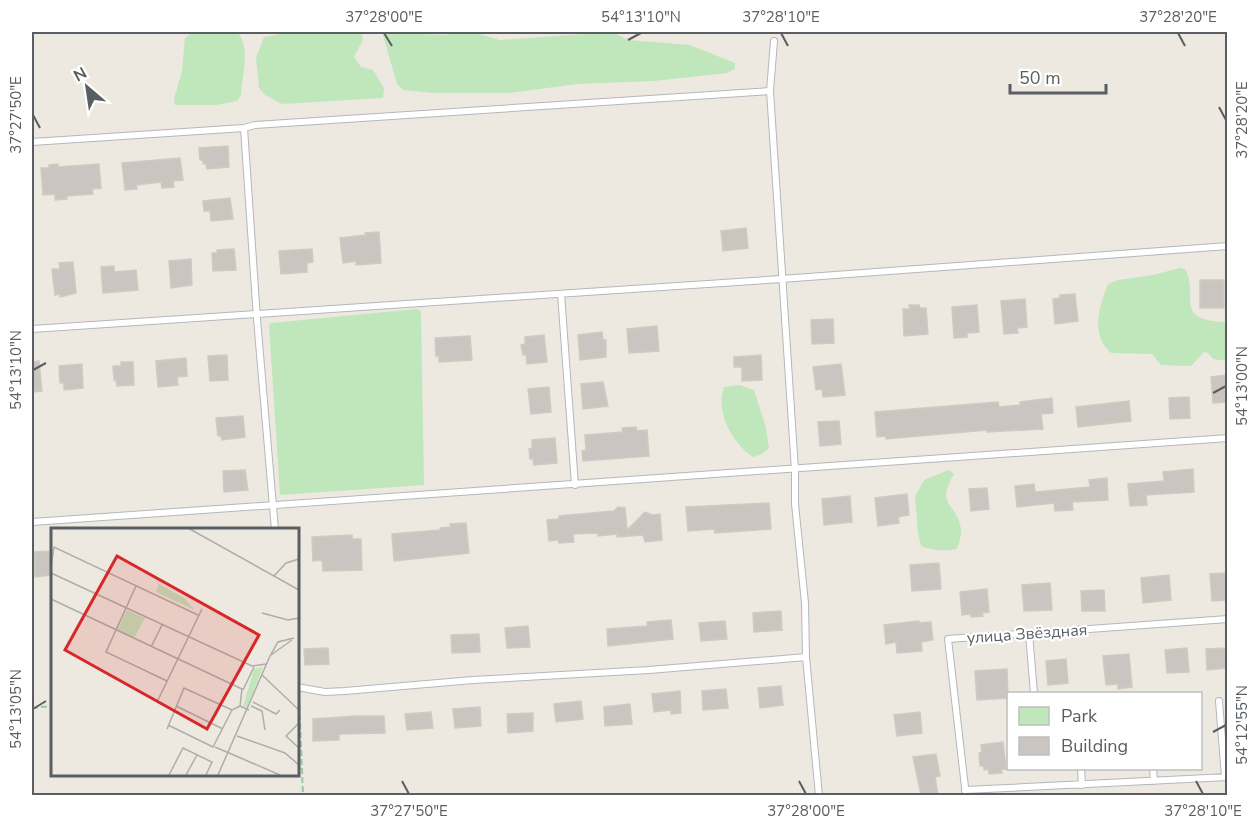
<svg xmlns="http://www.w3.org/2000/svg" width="1259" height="827" viewBox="0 0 1259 827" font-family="'Nunito Sans',sans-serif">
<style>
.green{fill:#c0e6bc}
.building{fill:#cac5c0;stroke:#d1cabf;stroke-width:1.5}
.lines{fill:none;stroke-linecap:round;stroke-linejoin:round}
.service-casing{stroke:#b3b8bc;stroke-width:8}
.path{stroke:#96c9a0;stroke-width:2;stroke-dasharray:6 3;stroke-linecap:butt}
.service{stroke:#fff;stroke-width:6}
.ticks{fill:none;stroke:#595e62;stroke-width:2}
.labels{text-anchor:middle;stroke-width:4.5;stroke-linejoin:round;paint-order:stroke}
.street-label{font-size:16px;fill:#595e62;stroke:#fff}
.inset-road{fill:none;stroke:#aeadaa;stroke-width:1.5}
.view{fill:#d62828;fill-opacity:0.15;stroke:#d62828;stroke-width:3}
.inset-edge{fill:none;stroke:#595e62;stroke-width:3}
.neatline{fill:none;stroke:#595e62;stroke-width:2}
.ticks-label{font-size:15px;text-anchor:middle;fill:#595e62}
</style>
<rect width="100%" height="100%" fill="#ede9e0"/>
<path class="green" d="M193 32H237C251 46 242 76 241 95L237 101 216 105H175L174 99 182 71 185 38Z
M292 32 362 33 363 40 354 57 361 67 373 70 384 88 383 98 282 104 265 95 259 88 256 58 264 37Z
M382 32 443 35 472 32 500 40 612 32 628 40 690 45 735 63V69L727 73 654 81 577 84 510 93H434L403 90 397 84Z
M1180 268 1185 269C1200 296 1171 321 1227 322V361L1213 359 1208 353 1204 352 1191 366 1161 365 1152 354 1111 353C1090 335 1099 307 1108 284L1118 280 1153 275Z
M416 309 420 310 421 314 424 485 280 495 269 325 271 323Z
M739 385 754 390 766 428 769 448 762 454 753 457C732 443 715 412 724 387Z
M949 470 954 474C935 506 956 501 961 529 962 535 959 543 957 549 944 551 934 551 921 546L918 533 915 497 924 480Z"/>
<path class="building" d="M228 146 229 167 207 169 206 164H203V160H200L199 148Z
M180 158 183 180 173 181 174 187 162 188 161 182 136 185 137 189 125 190 122 163Z
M58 164V167L99 164 101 188 92 189 93 194 66 196 67 199 55 200V194L43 195 41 168H49V165Z
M230 198 233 219 211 221 210 211H204L203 201Z
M746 228 748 248 723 251 721 231Z
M379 232 381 263 356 265V261L343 263 340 238 366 235 365 233Z
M234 249 236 270 213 271 212 253H217V250Z
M312 249 313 262 307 263V272L281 274 279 251Z
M191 259 192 285 171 288 169 261Z
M73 262 76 293 60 297V294L55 295 52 269H60L59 263Z
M114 266V272L136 270 138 290 103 293 101 267Z
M1200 280H1224V308H1200Z
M1075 294 1078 321 1055 324 1053 299 1060 298V295Z
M1025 299 1027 327 1017 328 1018 333 1004 334 1001 301Z
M909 305H919L920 308H926L928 334 904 336 903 309H910Z
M977 305 979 332 967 333V337L954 338 952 307Z
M833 319 834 343 812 344 811 320Z
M657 326 659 351 629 353 627 329Z
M602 332 603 340H606V357L580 360 578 335Z
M544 335 547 362 527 364 526 355H523L521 345 525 344V337Z
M470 336 472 360 439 362V356H436L435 338Z
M227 355 228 380 210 381 208 356Z
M761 355 762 380 742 381V367H734V357Z
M186 358 187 376 177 377 178 385 158 387 156 361Z
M39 361 42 391 32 392V362Z
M121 362H133L134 385 117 386 116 380H114L113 366H121Z
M82 364 83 388 64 390V383H60L59 366Z
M841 364 845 395 823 397 822 389 816 390 813 367Z
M1227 375V402L1213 403 1211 377Z
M603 382 608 406 583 409 581 384Z
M549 387 551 412 531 414 528 389Z
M1189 397 1190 418 1170 419 1169 398Z
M1052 398 1053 413 1041 414 1043 429 987 432V430L886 439V436L877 437 875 412 998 402 999 407 1020 405V402Z
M1129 401 1131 421 1078 427 1076 407Z
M243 416 245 437 222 440 221 436H218L216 418Z
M839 421 841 444 820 446 818 422Z
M636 427 637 431 647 430 649 456 583 461 582 451 586 450 585 435 623 432 622 428Z
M555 438 557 463 534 465 533 459H530L529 449 532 448V440Z
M1193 469 1194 492 1146 495 1147 505 1130 506 1128 484 1164 481 1163 472Z
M245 470 248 490 224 492 223 471Z
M1107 478 1108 500 1072 502 1073 510 1055 511 1054 503 1017 507 1015 486 1034 484 1035 492 1090 487 1089 480Z
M987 488 989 509 971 511 969 489Z
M907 494 909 515 898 517 899 523 878 526 875 498Z
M850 496 852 522 824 525 822 499Z
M769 503 771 529 715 533 714 529 688 531 686 507Z
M618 507 625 508 627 530 645 512 653 515 660 514 662 540 645 542 643 535 617 537V534L598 536V533L573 534 574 542 559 543 558 540 549 541 547 520 559 519V516L614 511Z
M466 523 469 553 394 561 392 534 440 530V528L451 527 450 524Z
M352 535V539H361L362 570 323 571 322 560 313 561 312 537Z
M52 551V575L35 577 34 552Z
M939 563 941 589 912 591 910 565Z
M1227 573V600L1212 601 1210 574Z
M1169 575 1171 600 1143 603 1141 578Z
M1050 583 1052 610 1024 611 1022 585Z
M987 589 989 612 982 613 983 616 971 617 970 614 962 615 960 592Z
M1104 590 1105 611H1082L1081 591Z
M781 611 782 630 754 632 753 613Z
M671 620 673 639 608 646 607 629 648 626 647 622Z
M725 621 727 639 701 641 699 623Z
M919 621V623L931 622 933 640 921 642 922 651 897 653 896 642 886 644 884 625Z
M528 626 530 647 507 648 505 628Z
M479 634 480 652 452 653 451 635Z
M328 648 329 664 305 665 304 649Z
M1187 648 1189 672 1167 673 1165 650Z
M1227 648V668L1207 670 1206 649Z
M1129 654 1132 687 1118 689V684L1106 685 1103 656Z
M1066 659 1068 683 1048 685 1046 661Z
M1007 669 1008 698 977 700 975 671Z
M781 686 783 705 760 708 758 688Z
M726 689 728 708 703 710 702 691Z
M680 691 681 713 671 714V710L654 712 652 694Z
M581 701 583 719 556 722 554 704Z
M630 704 632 724 605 726 604 707Z
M480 707 481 726 455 728 453 709Z
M431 712 433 728 407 730 405 714Z
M920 712 922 733 897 736 894 715Z
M533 713V731L508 733 507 714Z
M356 716H384L385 733 339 734V740L313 741V719Z
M1003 742 1006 769 1001 770 1002 773 989 774 988 769 984 770V766H980L979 753 982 752 981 745Z
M936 754 940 776 935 777 938 795H921L913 757Z"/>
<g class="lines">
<defs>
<path id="service" d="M774 41 770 91 795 470V504L805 603 806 657 819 796
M244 128 257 319 275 530
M32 142 244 128 255 125 770 91
M561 294 575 485
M32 329 781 279 1228 246
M32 522 1228 438
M1029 633 1034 694
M297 687 325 692 345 691 473 680 649 670 806 657
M1219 701 1225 777
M1081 768 1082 785
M1153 768 1154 781
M965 790 1228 777
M966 796 948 639 1228 619"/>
</defs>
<use href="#service" class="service-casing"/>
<path class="path" d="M299 696 303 796
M32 708 52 706"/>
<use href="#service" class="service"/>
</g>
<path class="ticks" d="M384 33 392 46M781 33 788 46M1178 33 1185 46M628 40 641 33M1219 107 1226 120M33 115 40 128M33 370 46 363M1213 393 1226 386M33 709 46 701M1213 732 1226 725M402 781 409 794M799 781 806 794M1196 781 1203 794"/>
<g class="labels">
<g class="street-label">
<text transform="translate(1027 633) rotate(-4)" y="6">улица Звёздная</text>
</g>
</g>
<g transform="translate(51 528)">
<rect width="248" height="248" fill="#ede9e0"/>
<path d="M108 56 133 70 144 82 105 64ZM76 82 94 90 83 110 66 102ZM212 139 196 179 192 178 203 141Z" fill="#c0e6bc"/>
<path class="inset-road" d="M137 0 248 62M0 38 3 19 147 87M0 45 201 138 215 136M223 48 235 35 248 31M85 58 55 124 116 153M0 71 191 161 189 178 198 182M211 85 237 92 248 90M100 119 111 97M220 127 241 112M211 147 248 182M192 162 203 139M106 174 151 81M202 174 225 186 229 182M125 178 172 201M200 178 211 183 214 202M248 195 235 208 248 220M117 197 162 219 181 182 189 178M116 201 133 160 181 182M186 208 234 225 248 237M164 219 229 247M118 247 132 220 161 234 155 247M135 247 146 227M167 247 219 128 227 114 243 110"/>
<path class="view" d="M66 28 208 107 156 201 14 122Z"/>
<rect width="248" height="248" class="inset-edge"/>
</g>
<rect width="1259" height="827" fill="none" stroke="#ffffff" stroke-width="66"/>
<rect x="1007" y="692" width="195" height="78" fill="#ffffff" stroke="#bdbfc0" stroke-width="1.5"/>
<rect x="1019" y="707" width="30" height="18" fill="#c0e6bc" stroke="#bdbfc0" stroke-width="1.5"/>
<text x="1061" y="722" font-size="18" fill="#595e62">Park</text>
<rect x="1019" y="737" width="30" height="18" fill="#cac5c0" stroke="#bdbfc0" stroke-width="1.5"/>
<text x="1061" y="752" font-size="18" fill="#595e62">Building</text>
<g transform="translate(87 87) rotate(331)" stroke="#ffffff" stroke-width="4.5" paint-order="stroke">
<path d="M0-4.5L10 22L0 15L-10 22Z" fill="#595e62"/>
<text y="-9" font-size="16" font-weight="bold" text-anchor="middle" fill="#595e62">N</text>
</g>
<path d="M1010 84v9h96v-9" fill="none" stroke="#595e62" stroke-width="3"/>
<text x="1019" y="84" font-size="18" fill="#595e62" stroke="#ffffff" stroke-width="4.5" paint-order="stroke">50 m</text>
<rect x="33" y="33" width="1193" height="761" class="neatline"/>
<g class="ticks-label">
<text x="384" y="22">37°28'00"E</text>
<text x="641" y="22">54°13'10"N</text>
<text x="781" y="22">37°28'10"E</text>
<text x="1178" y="22">37°28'20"E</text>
<text transform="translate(16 115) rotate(-90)" y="5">37°27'50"E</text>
<text transform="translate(1242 120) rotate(-90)" y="5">37°28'20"E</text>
<text transform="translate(16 370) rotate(-90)" y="5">54°13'10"N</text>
<text transform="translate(1242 386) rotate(-90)" y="5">54°13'00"N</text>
<text transform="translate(16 709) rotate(-90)" y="5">54°13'05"N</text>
<text transform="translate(1242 725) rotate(-90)" y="5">54°12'55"N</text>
<text x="409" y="816">37°27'50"E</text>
<text x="806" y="816">37°28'00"E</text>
<text x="1203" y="816">37°28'10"E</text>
</g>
</svg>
